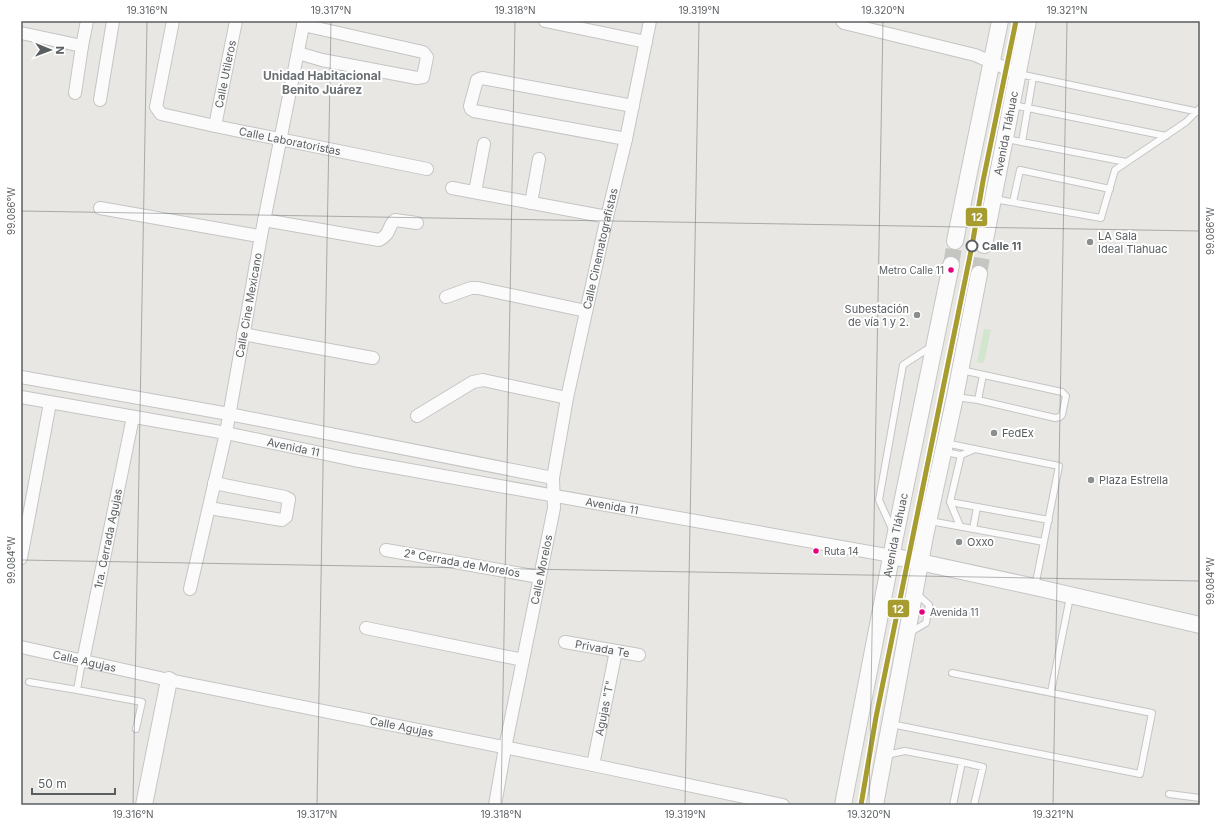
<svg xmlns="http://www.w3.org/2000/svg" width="1221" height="826" viewBox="0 0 1221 826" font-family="Inter,sans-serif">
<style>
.green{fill:#d4e5ce}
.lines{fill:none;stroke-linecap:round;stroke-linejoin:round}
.secondary-tunnel{stroke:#c5c5c2;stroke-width:16;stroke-dasharray:16 8;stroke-linecap:butt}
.lane-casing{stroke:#c4c5c4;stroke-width:8}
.street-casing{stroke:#c4c5c4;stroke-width:14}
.secondary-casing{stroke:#c5c6c5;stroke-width:18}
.lane{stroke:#fcfbfb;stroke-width:6}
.street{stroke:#fcfbfb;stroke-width:12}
.secondary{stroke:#fcfbfb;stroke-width:16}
.metro-1-casing{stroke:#fff;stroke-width:8}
.metro-1{stroke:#a79c30;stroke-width:5}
.ticks{fill:none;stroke:#595e61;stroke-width:1;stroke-opacity:0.45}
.poi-dot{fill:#8b8e8e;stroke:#fff;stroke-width:1.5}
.stop-dot{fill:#fff;stroke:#595e61;stroke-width:2}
.bus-dot{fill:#e5007d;stroke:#fff;stroke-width:1.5}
.labels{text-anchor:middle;stroke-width:4;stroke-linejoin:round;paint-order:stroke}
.bus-label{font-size:10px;fill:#595e61;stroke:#fff;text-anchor:start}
.street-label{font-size:11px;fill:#595e61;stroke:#fff}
.poi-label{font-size:11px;fill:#595e61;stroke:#fff;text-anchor:start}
.stop-label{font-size:11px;font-weight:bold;fill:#595e61;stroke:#fff;text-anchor:start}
.neighbourhood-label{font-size:12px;font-weight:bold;fill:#6a7073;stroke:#fff}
.line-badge{stroke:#fff;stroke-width:1.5}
.badge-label{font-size:11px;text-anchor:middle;font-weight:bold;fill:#fff}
.neatline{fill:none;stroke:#595e61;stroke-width:1.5}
.ticks-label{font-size:10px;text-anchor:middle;fill:#595e61}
</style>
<rect width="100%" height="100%" fill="#e9e7e3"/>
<path class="green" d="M984 329 991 330 984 363 977 362Z"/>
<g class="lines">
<path class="secondary-tunnel" d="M951 265 955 241
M979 274 984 245"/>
<defs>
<path id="lane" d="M1019 74 1199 112
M1013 105 1166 136
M1006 139 1126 162
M1022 142 1033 77
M994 199 1101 218 1115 170 1186 122 1200 108
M1013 202 1020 170 1110 189
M955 397 978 400 1055 418 1060 417 1062 415 1066 396 1062 392 961 370
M978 400 983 375
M945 443 1059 466 1035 587
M944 452 961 455 975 449
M961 455 950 502 1049 520
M950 502 960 526
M930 521 1044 542
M973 529 977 507
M893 531 879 500 903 365 932 346
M909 633 926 623 929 605 916 593
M29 682 77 690 81 667 83 661
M77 690 142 702 136 729
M1051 692 1070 597
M891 724 1140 774 1152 713 952 673
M886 755 905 751 962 762 953 805
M962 762 983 767 974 805
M1169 794 1200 798"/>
<g id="street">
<path id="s1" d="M173 21 156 107 161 114 215 126 427 169"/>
<path d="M545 21 646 42"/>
<path d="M842 21 844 23 975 55 1019 74"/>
<path d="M21 33 82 46 75 93"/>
<path d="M82 46 87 21"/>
<path d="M298 53 322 60 417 78 423 77 427 57 423 52 303 25"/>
<path d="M100 100 113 21"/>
<path id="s2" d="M215 126 236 21"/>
<path d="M626 139 474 111 471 109 470 106 477 80 482 78 633 106"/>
<path d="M452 188 607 217"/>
<path d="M475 192 484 144"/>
<path d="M531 203 539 159"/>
<path d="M100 208 253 235 261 236"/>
<path d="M264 220 379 240C392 233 387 227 395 220L417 223"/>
<path d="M446 297 471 288H478L586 311"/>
<path d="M243 334 373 358"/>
<path d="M21 377 229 414 553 478"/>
<path id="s3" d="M21 397 226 433 354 460 892 556"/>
<path d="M417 416 473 382 483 380 567 398"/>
<path d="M209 508 282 520 286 517 289 499 285 497 214 483"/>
<path d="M386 550 539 577"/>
<path d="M21 558 50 403"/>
<path id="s4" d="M190 589 226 433 261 236 304 21"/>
<path d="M366 628 523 660"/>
<path id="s5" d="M565 642 639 655"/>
<path id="s6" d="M21 647 169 680 593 765 783 805"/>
<path id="s7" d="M83 661 133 417"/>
<path id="s8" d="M593 765 616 651"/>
<path id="s9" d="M495 805 505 748 554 508 553 478 567 398 607 217 626 139 650 21"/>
</g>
<g id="secondary">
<path d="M955 241 1000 21"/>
<path id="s10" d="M984 245 1028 21"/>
<path d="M892 556 1035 587 1200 625"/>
<path d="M144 805 169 680"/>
<path id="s11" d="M843 805 895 537 951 265"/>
<path d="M875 805 925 536 955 397 979 274"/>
</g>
</defs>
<use href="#lane" class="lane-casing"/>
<use href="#street" class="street-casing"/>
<use href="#secondary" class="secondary-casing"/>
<use href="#lane" class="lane"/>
<use href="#street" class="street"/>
<use href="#secondary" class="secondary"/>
<defs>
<path id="metro-1" d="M861 805 876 717 972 246 983 181 1016 21"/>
</defs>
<use href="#metro-1" class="metro-1-casing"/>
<use href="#metro-1" class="metro-1"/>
</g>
<path class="ticks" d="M21 211 1200 231M21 560 1200 581M133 805 147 21M317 805 331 21M501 805 515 21M685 805 699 21M869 805 883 21M1053 805 1067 21"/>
<g class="poi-dot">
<circle cx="1090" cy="242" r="4"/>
<circle cx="917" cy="315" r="4"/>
<circle cx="994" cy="433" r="4"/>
<circle cx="1091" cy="480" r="4"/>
<circle cx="959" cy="542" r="4"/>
</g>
<circle class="stop-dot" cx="972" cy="246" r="5.5"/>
<g class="bus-dot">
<circle cx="951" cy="270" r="3.5"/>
<circle cx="816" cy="551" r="3.5"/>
<circle cx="922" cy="612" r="3.5"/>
</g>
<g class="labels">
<g class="bus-label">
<text x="944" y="274" text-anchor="end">Metro Calle 11</text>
<text x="824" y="555">Ruta 14</text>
<text x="930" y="616">Avenida 11</text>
</g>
<g class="street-label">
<text dy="4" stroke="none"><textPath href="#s2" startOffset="53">Calle Utileros</textPath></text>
<text dy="4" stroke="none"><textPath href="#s10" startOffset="114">Avenida Tláhuac</textPath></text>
<text dy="4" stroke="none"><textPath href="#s1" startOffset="228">Calle Laboratoristas</textPath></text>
<text dy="4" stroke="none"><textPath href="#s9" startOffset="567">Calle Cinematografistas</textPath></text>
<text dy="4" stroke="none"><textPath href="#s4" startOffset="290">Calle Cine Mexicano</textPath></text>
<text dy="4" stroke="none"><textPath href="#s3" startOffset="277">Avenida 11</textPath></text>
<text dy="4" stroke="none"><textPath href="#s3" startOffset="601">Avenida 11</textPath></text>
<text dy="4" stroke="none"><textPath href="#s11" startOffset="275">Avenida Tláhuac</textPath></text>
<text dy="4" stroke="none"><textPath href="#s7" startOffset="125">1ra. Cerrada Agujas</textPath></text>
<text transform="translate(462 563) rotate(10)" y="4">2ª Cerrada de Morelos</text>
<text dy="4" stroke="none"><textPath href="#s9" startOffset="240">Calle Morelos</textPath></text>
<text dy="4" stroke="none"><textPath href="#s5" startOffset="38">Privada Te</textPath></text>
<text dy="4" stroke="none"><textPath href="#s6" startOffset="65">Calle Agujas</textPath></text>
<text dy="4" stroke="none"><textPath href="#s8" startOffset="58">Agujas "T"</textPath></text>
<text dy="4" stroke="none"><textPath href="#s6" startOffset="389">Calle Agujas</textPath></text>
</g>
<g class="poi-label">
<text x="1098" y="240">LA Sala<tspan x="1098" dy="13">Ideal Tlahuac</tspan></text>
<text x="909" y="313" text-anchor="end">Subestación<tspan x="909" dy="13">de vía 1 y 2.</tspan></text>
<text x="1002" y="437">FedEx</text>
<text x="1099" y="484">Plaza Estrella</text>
<text x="967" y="546">Oxxo</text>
</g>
<g class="stop-label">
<text x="982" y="250">Calle 11</text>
</g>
<g class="neighbourhood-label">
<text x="322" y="80">Unidad Habitacional<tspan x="322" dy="14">Benito Juárez</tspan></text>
</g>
</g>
<g class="line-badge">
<rect x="965" y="207" width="23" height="20" rx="4" fill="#a79c30"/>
<rect x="887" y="599" width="23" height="19" rx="4" fill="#a79c30"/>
</g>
<g class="badge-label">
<text x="977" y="221">12</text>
<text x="898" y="613">12</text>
</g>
<rect width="1221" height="826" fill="none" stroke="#ffffff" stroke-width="44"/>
<g transform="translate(50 50) rotate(91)" stroke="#ffffff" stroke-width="3" paint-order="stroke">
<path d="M0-3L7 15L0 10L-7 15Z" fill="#595e61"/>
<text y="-6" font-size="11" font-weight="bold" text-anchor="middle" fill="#595e61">N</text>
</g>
<path d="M32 788v6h83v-6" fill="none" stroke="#595e61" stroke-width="2"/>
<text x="38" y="788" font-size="12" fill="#595e61" stroke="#ffffff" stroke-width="3" paint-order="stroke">50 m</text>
<rect x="22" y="22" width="1177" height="782" class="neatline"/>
<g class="ticks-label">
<text x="147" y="14">19.316°N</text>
<text x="331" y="14">19.317°N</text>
<text x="515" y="14">19.318°N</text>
<text x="699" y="14">19.319°N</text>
<text x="883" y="14">19.320°N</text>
<text x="1067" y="14">19.321°N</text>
<text transform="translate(11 211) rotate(-90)" y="4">99.086°W</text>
<text transform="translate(1210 231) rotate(-90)" y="4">99.086°W</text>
<text transform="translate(11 560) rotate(-90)" y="4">99.084°W</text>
<text transform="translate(1210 581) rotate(-90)" y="4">99.084°W</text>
<text x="133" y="818">19.316°N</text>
<text x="317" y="818">19.317°N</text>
<text x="501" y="818">19.318°N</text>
<text x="685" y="818">19.319°N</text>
<text x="869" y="818">19.320°N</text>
<text x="1053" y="818">19.321°N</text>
</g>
</svg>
